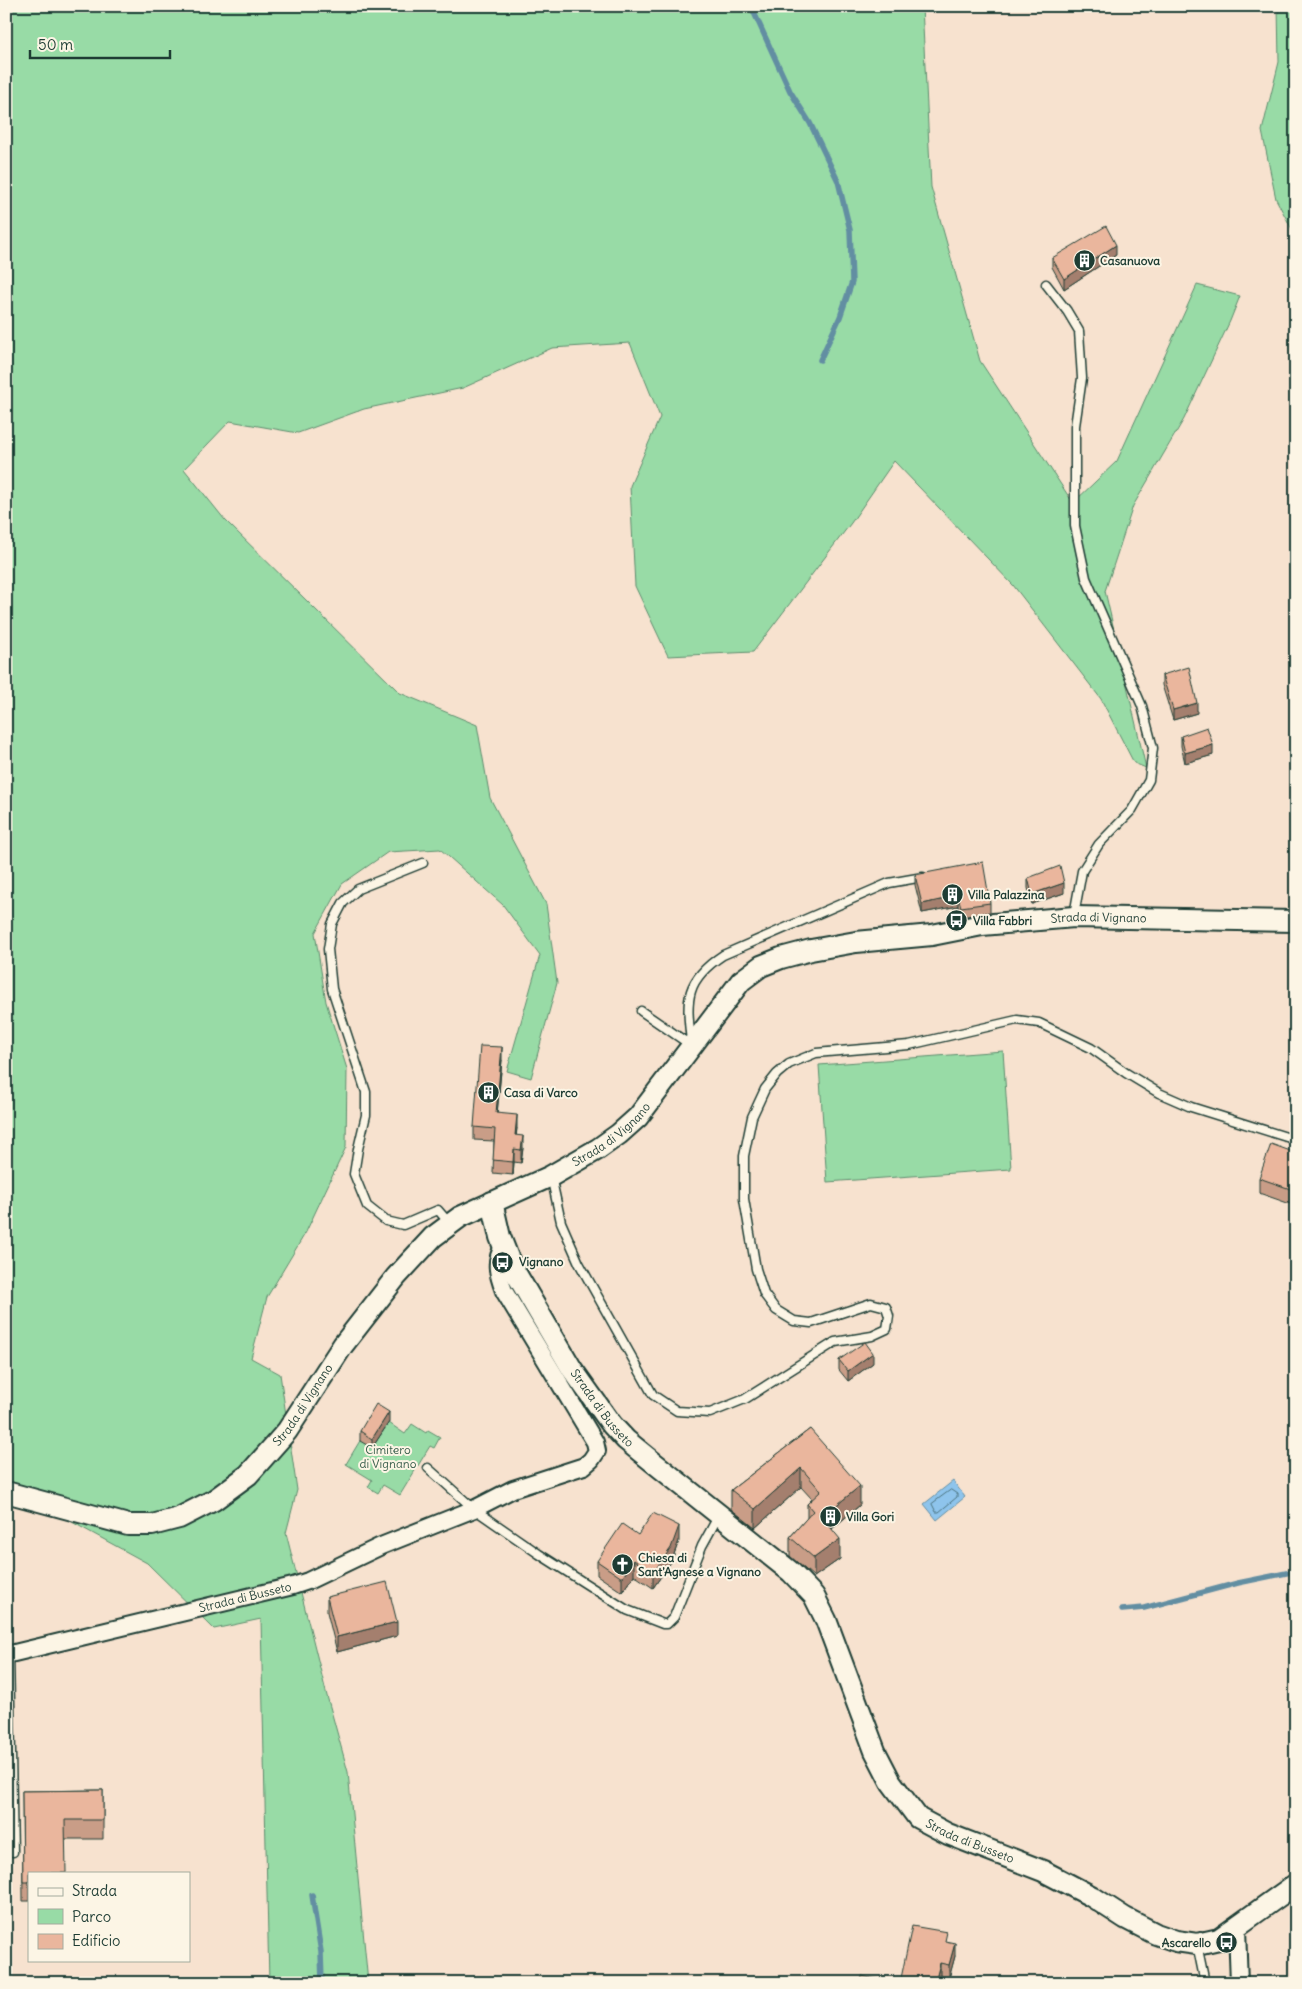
<svg xmlns="http://www.w3.org/2000/svg" width="1302" height="1989" viewBox="0 0 1302 1989" font-family="Delius,sans-serif">
<style>
.green{fill:#98dba6;stroke:#5c8c6d}
.water{fill:#8ec4ec;stroke:#628ea2}
.lines{fill:none;stroke-linecap:round;stroke-linejoin:round}
.shore{stroke:#4b737e;stroke-width:1}
.stream{stroke:#628ea2;stroke-width:5.5}
.service-casing{stroke:#1f3d34;stroke-width:11}
.minor-casing{stroke:#1f3d34;stroke-width:20}
.tertiary-casing{stroke:#1f3d34;stroke-width:24}
.service{stroke:#fcf5e5;stroke-width:8}
.minor{stroke:#fcf5e5;stroke-width:16}
.tertiary{stroke:#fcf5e5;stroke-width:20}
.wall{fill:#c99d87;stroke:#1f3d34}
.shaded-wall{fill:#a47f6e;stroke:#1f3d34}
.building{fill:#eab69d;stroke:#1f3d34}
.labels{text-anchor:middle;stroke-width:4;stroke-linejoin:round;paint-order:stroke}
.poi-label{font-size:12px;font-weight:bold;fill:#1f3d34;stroke:#fcf5e5;text-anchor:start}
.street-label{font-size:12px;fill:#1f3d34;stroke:#fcf5e5}
.park-label{font-size:12px;fill:#375d4b;stroke:#fcf5e5}
</style>
<rect width="100%" height="100%" fill="#f7e2cf"/>
<filter id="ink" filterUnits="userSpaceOnUse"><feTurbulence type="fractalNoise" baseFrequency=".02" numOctaves="2"/><feDisplacementMap in="SourceGraphic" scale="10" xChannelSelector="R" yChannelSelector="G"/><feConvolveMatrix kernelMatrix="1 2 1 2 8 2 1 2 1" color-interpolation-filters="sRGB"/></filter>
<g filter="url(#ink)">
<path class="green" d="M6 6H922L931 187 980 361 1073 503 1117 461 1197 285 1240 296 1230 321 1184 419 1133 506 1105 591 1146 768 1134 763 1101 699 1013 585 894 461 851 523 753 652 668 656 635 586 630 486 660 417 630 343 552 348 463 388 364 409 298 433 230 421 184 469 225 520 400 693 477 725 490 798 546 904 557 983 531 1078 507 1071 540 955 503 905 440 849 388 852 342 884 315 933 326 1002 347 1069 346 1147 306 1232 267 1297 251 1358 280 1374 297 1490 286 1533 327 1696 348 1772 368 1983H269L261 1619 214 1629 147 1563 6 1486Z
M1278 6H1296V237L1276 199 1262 131 1279 62Z
M1003 1051 1011 1169 827 1182 819 1065Z
M376 1414 405 1434 412 1424 426 1433 428 1430 440 1437 434 1448 430 1446 400 1495 383 1485 378 1493 368 1487 372 1480 346 1464Z"/>
<path class="water" d="M953 1481 965 1497 937 1520 924 1504Z"/>
<g class="lines">
<path class="shore" d="M951 1490 957 1494V1497L939 1512H936L932 1504Z"/>
<path class="stream" d="M751 6 790 91 810 123 838 181 850 230 852 282 840 317 820 360
M1122 1610 1144 1608 1238 1583 1296 1571
M312 1895 321 1952 322 1983"/>
<defs>
<path id="service" d="M1046 284 1067 311 1079 331 1082 378 1075 426V526L1086 578 1142 706 1153 748 1149 780 1132 810 1099 844 1082 871 1074 915
M423 863 358 889 343 903 332 924 328 949 332 989 366 1092V1115L358 1149 354 1174 367 1206 386 1221 403 1225 438 1210 450 1224
M641 1011 692 1046
M691 1041C686 999 685 980 723 955L889 883 923 877
M551 1176 561 1222 579 1263 653 1395 677 1411 710 1413 745 1399 835 1342 872 1336 887 1329 889 1316 886 1307 871 1303 811 1323 794 1321 776 1310 764 1294 756 1269 744 1199V1156L752 1117 765 1089 777 1074 789 1064 816 1053 909 1045 1017 1020 1039 1023 1091 1048 1126 1073 1159 1093 1191 1107 1296 1140
M428 1468 474 1509 539 1554 627 1610 663 1624H667L674 1617 702 1546 719 1515
M9 1654 13 1852
M1197 1944 1205 1983"/>
<g id="minor">
<path id="s1" d="M6 1655 293 1586 308 1581 381 1546 474 1509 513 1489 584 1466 591 1460 597 1451 595 1442 504 1291C498 1275 494 1262 503 1247"/>
<path d="M1237 1928 1239 1983"/>
</g>
<g id="tertiary">
<path id="s2" d="M492 1202 500 1237 511 1265 572 1369 612 1425 626 1440 653 1462 791 1572 814 1596 826 1620 875 1751 891 1782 918 1818 948 1834 1043 1871 1091 1896 1125 1918 1156 1934 1176 1941 1197 1944 1219 1939 1296 1884"/>
<path id="s3" d="M6 1492 128 1525H152L179 1518 214 1500 248 1475 287 1431 343 1345 396 1277 433 1237 460 1217 551 1176 598 1149 619 1134 638 1117 741 981 761 966 781 958 811 950 856 942 932 935 982 925 1074 917 1296 921"/>
</g>
</defs>
<use href="#service" class="service-casing"/>
<use href="#minor" class="minor-casing"/>
<use href="#tertiary" class="tertiary-casing"/>
<use href="#service" class="service"/>
<use href="#minor" class="minor"/>
<use href="#tertiary" class="tertiary"/>
</g>
<path class="wall" d="M1116 255 1064 289 1052 267V258Z
M1162 675 1197 713 1173 720 1162 685Z
M1181 736 1213 755 1185 763 1181 746Z
M915 875 990 903V912L961 917 958 906 922 913 915 885Z
M1028 878 1064 893 1032 904 1028 888Z
M502 1060 497 1113 517 1128 516 1135 523 1148 521 1163 514 1162 513 1175 493 1173 494 1141 474 1140V1127Z
M1296 1153V1206L1259 1193V1178Z
M839 1360 873 1363 848 1381 839 1370Z
M389 1422 372 1448 360 1441V1431Z
M810 1429 860 1505 832 1529 840 1559 814 1577 790 1556V1537L807 1518V1504L812 1499 801 1487 755 1528 731 1509V1490Z
M638 1535 679 1541 671 1562 653 1588 634 1575 622 1592 597 1575V1561Z
M327 1597 397 1636 337 1652 327 1612Z
M103 1790V1839H65L29 1873V1901H23L22 1791Z
M947 1942 955 1956 949 1978 940 1976 900 1983Z"/>
<path class="shaded-wall" d="M1116 245V255L1064 289V279Z
M1197 703V713L1173 720V710Z
M1213 745V755L1185 763V753Z
M1064 883V893L1032 904V894Z
M958 896V906L922 913V904Z
M502 1047V1060L496 1126V1113Z
M517 1115V1128L515 1148V1135Z
M523 1136V1148L521 1163V1150Z
M514 1149V1162L513 1175V1162Z
M873 1353V1363L848 1381V1371Z
M389 1412V1422L372 1448V1439Z
M801 1468V1487L755 1528V1509Z
M860 1486V1505L822 1537V1517Z
M679 1526V1541L671 1562 653 1588V1573Z
M840 1539V1559L814 1577V1558Z
M634 1560V1575L622 1592V1578Z
M397 1622V1636L337 1652V1637Z
M955 1943V1956L949 1978V1965Z
M940 1963V1976L938 1983H935Z"/>
<path class="building" d="M1106 226 1116 245 1064 279 1052 258Z
M1189 667 1197 703 1173 710 1162 675Z
M1207 727 1213 745 1185 753 1181 736Z
M983 862 990 903 961 907 958 896 922 904 915 875Z
M1060 866 1064 883 1032 894 1028 878Z
M480 1046 502 1047 496 1113 517 1115 515 1135 523 1136 521 1150 514 1149 513 1162 493 1160 495 1129 474 1127Z
M1271 1144 1296 1153V1191L1259 1178Z
M865 1342 873 1353 848 1371 839 1360Z
M376 1404 389 1412 372 1439 360 1431Z
M810 1429 860 1486 822 1517 840 1539 814 1558 790 1537 813 1511 807 1504 821 1491 801 1468 755 1509 731 1490Z
M653 1513 679 1526 671 1548 653 1573 634 1560 622 1578 597 1561 622 1524 638 1535Z
M387 1582 397 1622 337 1637 327 1597Z
M103 1790V1820H65L66 1873H29V1882H23L22 1791Z
M912 1926 947 1932 945 1941 955 1943 949 1965 940 1963 935 1983H900Z
M862 1976 893 1983H861Z"/>
</g>
<defs>
<symbol id="building-disc" viewBox="-11 -11 22 22"><circle r="9.5" fill="#1f3d34" stroke="#fcf5e5"/><path d="M-4-6H4V6H1V3H-1V6H-4ZM-2.5-4.3h1.7v1.8h-1.7ZM.8-4.3h1.7v1.8H.8ZM-2.5-1h1.7V.8h-1.7ZM.8-1h1.7V.8H.8Z" fill="#fff"/></symbol>
<symbol id="bus-disc" viewBox="-11 -11 22 22"><circle r="9.5" fill="#1f3d34" stroke="#fcf5e5"/><path d="M-5-6H5V4H4V6H2V4H-2V6H-4V4H-5ZM-3.5-4V0h7V-4ZM-3.5 1.2v1.5H-2V1.2ZM2 1.2v1.5H3.5V1.2Z" fill="#fff"/></symbol>
<symbol id="church-disc" viewBox="-11 -11 22 22"><circle r="9.5" fill="#1f3d34" stroke="#fcf5e5"/><path d="M-1.2-6h2.4v3.5h3.3v2.4h-3.3V6h-2.4V-.1h-3.3v-2.4h3.3Z" fill="#fff"/></symbol>
</defs>
<g fill-rule="evenodd">
<use href="#building-disc" x="1072" y="248" width="25" height="25"/>
<use href="#building-disc" x="940" y="882" width="25" height="25"/>
<use href="#bus-disc" x="944" y="908" width="25" height="25"/>
<use href="#building-disc" x="476" y="1080" width="25" height="25"/>
<use href="#bus-disc" x="490" y="1250" width="25" height="25"/>
<use href="#building-disc" x="818" y="1504" width="25" height="25"/>
<use href="#church-disc" x="610" y="1552" width="25" height="25"/>
<use href="#bus-disc" x="1214" y="1930" width="25" height="25"/>
</g>
<g class="labels">
<g class="poi-label">
<text x="1100" y="265">Casanuova</text>
<text x="968" y="899">Villa Palazzina</text>
<text x="973" y="925">Villa Fabbri</text>
<text x="504" y="1097">Casa di Varco</text>
<text x="519" y="1266">Vignano</text>
<text x="846" y="1521">Villa Gori</text>
<text x="638" y="1562">Chiesa di<tspan x="638" dy="14">Sant'Agnese a Vignano</tspan></text>
<text x="1211" y="1947" text-anchor="end">Ascarello</text>
</g>
<g class="street-label">
<text dy="4" stroke="none"><textPath href="#s3" startOffset="1339">Strada di Vignano</textPath></text>
<text dy="4" stroke="none"><textPath href="#s3" startOffset="769">Strada di Vignano</textPath></text>
<text dy="4" stroke="none"><textPath href="#s3" startOffset="349">Strada di Vignano</textPath></text>
<text dy="4" stroke="none"><textPath href="#s2" startOffset="236">Strada di Busseto</textPath></text>
<text dy="4" stroke="none"><textPath href="#s1" startOffset="246">Strada di Busseto</textPath></text>
<text dy="4" stroke="none"><textPath href="#s2" startOffset="824">Strada di Busseto</textPath></text>
</g>
<g class="park-label">
<text x="388" y="1454">Cimitero<tspan x="388" dy="14">di Vignano</tspan></text>
</g>
</g>
<rect width="1302" height="1989" fill="none" stroke="#fcf5e5" stroke-width="25"/>
<rect x="12" y="12" width="1277" height="1964" fill="none" stroke="#1f3d34" stroke-width="2" filter="url(#ink)"/>
<rect x="28" y="1872" width="162" height="90" fill="#fcf5e5" stroke="#a4ab9e"/>
<rect x="38" y="1888" width="25" height="8" fill="#fcf5e5" stroke="#a4ab9e"/>
<text x="72" y="1896" font-size="15" fill="#1f3d34">Strada</text>
<rect x="38" y="1909" width="25" height="15" fill="#98dba6" stroke="#a4ab9e"/>
<text x="72" y="1922" font-size="15" fill="#1f3d34">Parco</text>
<rect x="38" y="1934" width="25" height="15" fill="#eab69d" stroke="#a4ab9e"/>
<text x="72" y="1946" font-size="15" fill="#1f3d34">Edificio</text>
<path d="M30 50v8h140v-8" fill="none" stroke="#1f3d34" stroke-width="2.5"/>
<text x="38" y="50" font-size="15" fill="#1f3d34" stroke="#fcf5e5" stroke-width="4" paint-order="stroke">50 m</text>
</svg>
